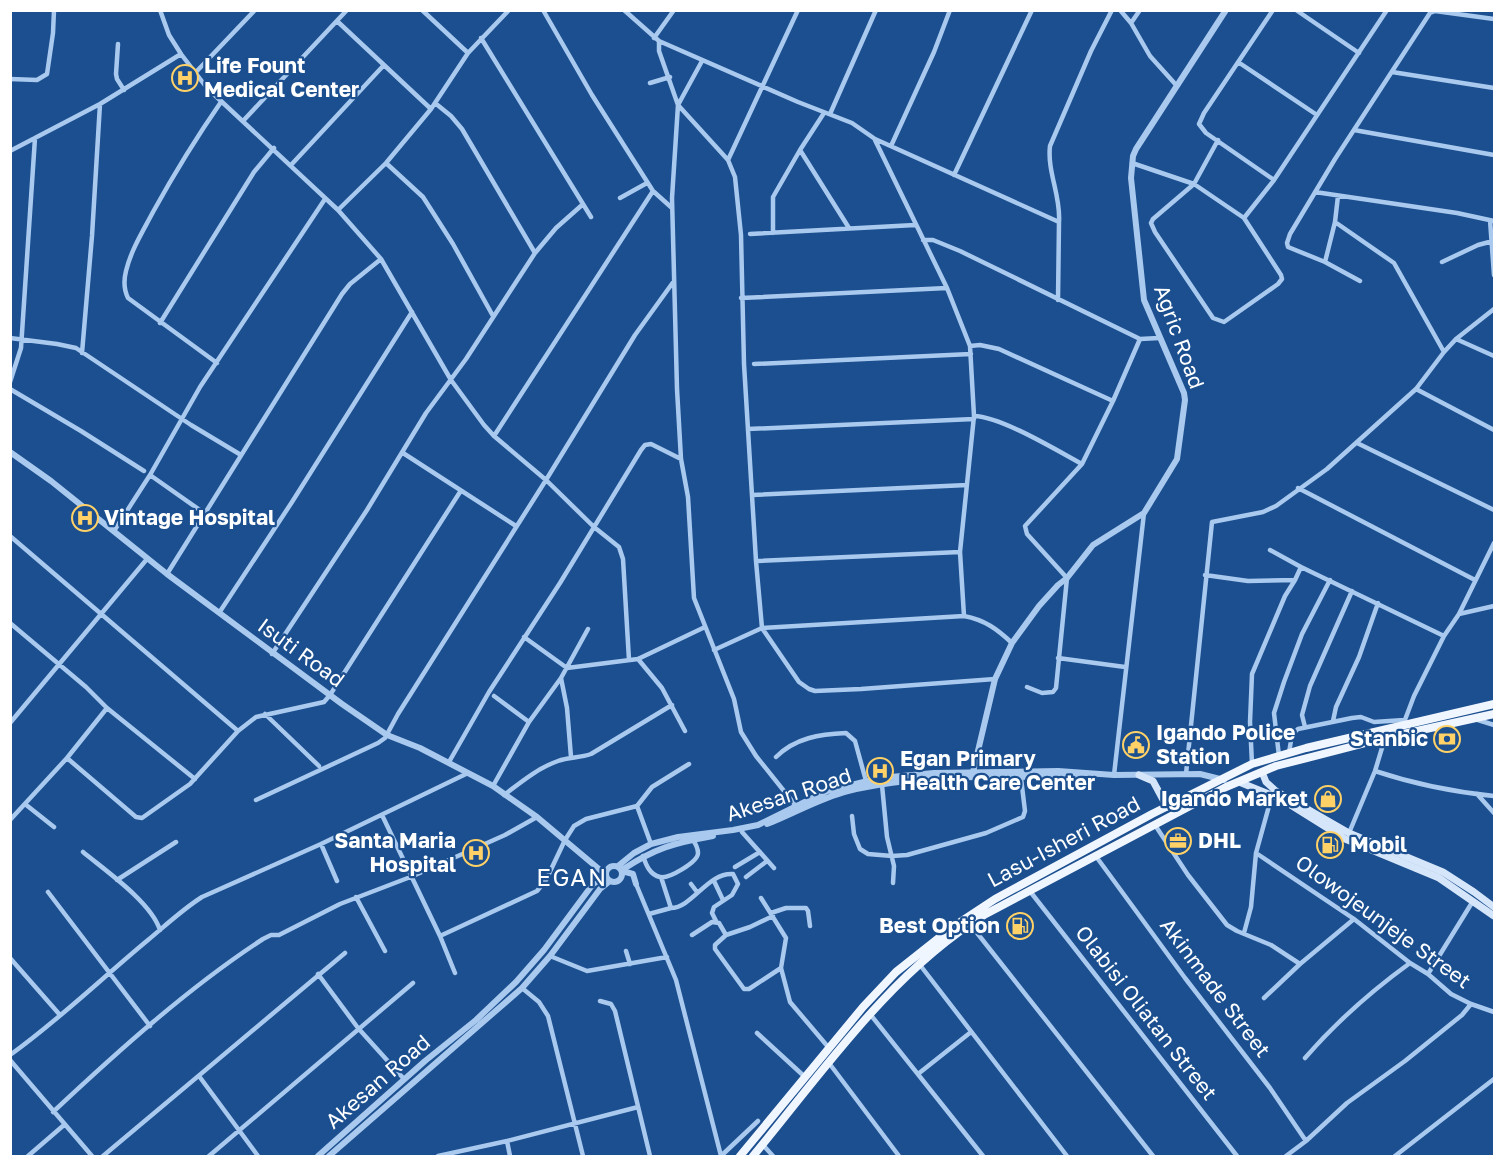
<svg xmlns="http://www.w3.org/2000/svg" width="1505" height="1167" viewBox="0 0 1505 1167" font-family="'Golos Text',sans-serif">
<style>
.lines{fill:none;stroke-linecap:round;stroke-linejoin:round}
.minor{stroke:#a9c9ee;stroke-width:4.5}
.tertiary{stroke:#a9c9ee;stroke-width:6}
.secondary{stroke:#d6e6fa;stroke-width:7}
.primary{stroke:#f0f6ff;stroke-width:8}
.labels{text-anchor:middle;stroke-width:4.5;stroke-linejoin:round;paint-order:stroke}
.poi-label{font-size:21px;font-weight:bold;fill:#fff;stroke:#1b4f8f;text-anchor:start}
.street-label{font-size:21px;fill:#fff;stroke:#1b4f8f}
.quarter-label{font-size:24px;letter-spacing:1.5px;fill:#fff;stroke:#1b4f8f}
</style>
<rect width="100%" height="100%" fill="#1b4f8f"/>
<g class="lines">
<path class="minor" d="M160 10 169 35 181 54 207 88 338 210 381 259 451 380 484 425 494 436 546 480 594 527 619 547 623 559 629 660
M422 10 468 53
M543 10 592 95 653 191 672 208
M624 10 659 41 798 102 852 123 875 139 1059 222 1058 300
M1120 10 1131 23 1150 56 1177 86
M1273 10 1204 113 1199 124 1206 133 1274 180
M1296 10 1359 53
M337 21 431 109
M1131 23 1140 10
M481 38 591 217
M654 38 674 10
M659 41V51L678 105 672 198 677 389 681 459 688 497 694 598 734 699 741 732 756 756 796 806
M118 44 116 74 117 79 124 90
M702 61 678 105 728 160 735 177 741 235 744 364 756 561 762 628 799 682 809 689 815 691 861 689 995 679
M1238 62 1317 115
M196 72 255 10
M1392 72 1494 88
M10 79 37 80 47 74 53 33 54 10
M650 83 670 77
M435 103 451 116 462 129 535 253
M830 114 876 10
M243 121 347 10
M1354 130 1494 155
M875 140 947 288 970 346 974 416 960 552 964 616C985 620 997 629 1012 643
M891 146 934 52 950 10
M800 150 824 113
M10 151 100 104 181 54
M728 160 798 10
M386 163 423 197 453 244 493 316
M1132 163 1194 184 1218 140
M291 165 384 65
M954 175 1032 10
M1194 184 1244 218 1281 275 1282 279 1278 284 1224 322 1213 318 1155 232 1151 223 1153 219Z
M1315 192 1457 213 1494 221
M620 198 647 183
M338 210 386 163 431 109 468 53 509 10
M1244 218 1274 180 1387 10
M1490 220 1494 275
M1059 222C1061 196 1047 172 1050 146L1091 51 1112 10
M1335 222 1394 263 1444 352
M773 233V197L800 150 849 228
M750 234 915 225
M923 240H933L960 251 1140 339 1159 338
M1325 262 1335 222 1338 196
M1442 262 1478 245 1493 241
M1360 281 1325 262 1288 247 1287 243 1290 234 1335 159 1430 13 1435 11 1494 19
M741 298 947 288
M160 323 254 172 274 148
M10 338 57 344 76 348 191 425 241 455
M1456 339 1494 356
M970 346 980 345 999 349 1113 401
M82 353 92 236 100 104
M217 363 128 298C124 290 124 279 126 271 131 250 143 231 153 212 174 174 196 138 221 102
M754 364 971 354
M10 382 21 348 35 138
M10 389 81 431 144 471
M1416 389 1494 430
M974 416C1002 417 1056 450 1082 464
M748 429 974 419
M494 436 653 191
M1357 443 1494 510
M403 453 516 526
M150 475 204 513
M1298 488 1475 580
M752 495 967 485
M114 531 150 475 200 387 325 199
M10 536 238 731
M1270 550 1301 567
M756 561 960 552
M167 574 342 294 350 284 381 259
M1205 575 1248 581 1295 580 1301 567 1444 636
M219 613 292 502 412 312
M1459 614 1494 606
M10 623 86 687 107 708 195 779
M524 637 567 668 638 659 705 627
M714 650 762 628 964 616
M272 654 367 510 426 413 466 359 535 253 556 228 582 205
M1058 658 1125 667
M638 659 662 688 685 731
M561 678 567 708 571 757
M1027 687 1042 693 1053 692 1056 688 1067 578 1027 534 1025 526 1082 464 1113 401 1140 339
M494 696 529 722
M265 714 319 766
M1478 720 1494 725
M1333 721 1336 707 1359 657 1378 603
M10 723 147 559
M1403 725 1414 696 1444 636 1459 614 1494 543
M1305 727 1302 715 1310 686 1352 591
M1289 753 1292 734 1298 729 1352 718 1361 717 1374 722 1404 720
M1279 756 1274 713 1284 682 1302 634 1330 580
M776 757C795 738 820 734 846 733L855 741 866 781
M67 758 136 817 142 818 190 784 238 731 256 717 324 702 330 695 460 492
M449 762 489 692 560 583 641 450 645 445 651 444 681 459
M1252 764 1250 722 1252 674 1285 596 1295 580
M1375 771C1414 784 1454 792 1494 796
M1186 774 1212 522 1263 512 1276 506 1327 469 1416 389 1444 352 1456 339 1494 309
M1114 775 1144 513
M882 785 887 837 894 866 893 883
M493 786 529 722 561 678 588 629
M1477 794 1494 813
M504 795C521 782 538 768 558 761 569 757 580 758 591 754L672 705
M256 800 378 743 385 738 398 714 546 480 635 335 674 281
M25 804 54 827
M637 806 651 844
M382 815 440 936 455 973
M852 816 854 834 860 849 868 854 892 856 907 855 986 833 1023 817 1025 811 1021 778
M10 820 67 758 107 708
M1155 825 1188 875 1227 925 1237 931 1271 945 1300 964
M742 832 774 868
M1349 833 1375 771 1385 738
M321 844 337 881
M83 852C106 871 151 902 160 930
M1256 853 1354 919 1410 963 1428 974 1451 994 1471 1004 1494 1012
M1095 855 1185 978 1270 1088 1306 1141
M643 856C646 865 650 875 660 877 669 879 698 862 698 853 698 849 695 843 693 840
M735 867 760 852
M746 877 767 861
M117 880 176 842
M714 881 723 900
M636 884 676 980 721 1156
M691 884 697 892
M1029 890 1237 1156
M48 892 150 1026
M356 897 385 951
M761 898 786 938 781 968 790 1002 829 1048
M671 908C692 908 708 872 733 874L738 884 732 895 714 907 712 913 716 921
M771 913 786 908H806L808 911 810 926
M649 914 671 908 661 877
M970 924 1153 1156
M1244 933 1251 907 1256 853 1272 795
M692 935 712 922 719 923 726 935 715 945V949L744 989H749L781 968
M726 935 750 927 773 916
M440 936 537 891 546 880 565 840 574 826 586 819 637 806 652 787 689 764
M626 951 630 964
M550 956 587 971 667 957
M10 958 60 1015
M920 965 1067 1156
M318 974 358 1028 404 1079
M1428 974 1473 901
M522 988 539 1002 548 1016 583 1156
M1264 998 1300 964 1354 919
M600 1001 611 1004 615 1011 650 1156
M870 1014 983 1156
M757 1033 805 1077
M10 1055C59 1020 102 978 148 940 166 925 183 909 202 897L321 844 468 773
M1305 1058C1337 1021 1370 992 1410 963
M10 1060 92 1156
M829 1063 899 1156
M918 1074 971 1032
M199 1076 258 1156
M53 1112C117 1052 189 987 263 939L271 935H279L340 904 413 876 505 835 537 817
M507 1141 510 1156
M763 1145 773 1156
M28 1156 64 1125
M103 1156 345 953
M209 1156 413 983
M438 1156 507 1141 638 1107
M721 1156 758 1121
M1286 1156 1306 1141 1347 1103 1405 1061 1462 1015 1471 1004
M1395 1156 1494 1079"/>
<path class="tertiary" d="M10 452 51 481 167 574 342 704 387 735 420 748 493 786 537 817 606 875
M973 772 995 679 1012 643 1039 606 1058 585 1067 578 1093 545 1144 513 1177 459 1185 400 1184 393 1144 300 1131 178 1133 156 1136 149 1226 10
M767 824C793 814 820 798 848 791 919 774 996 777 1069 777L1079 775
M606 874a8 8 0 1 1 16 0a8 8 0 1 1-16 0Z
M618 866 634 853 651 844 678 837 733 830 758 825 827 791 880 778 934 773 1058 771 1114 775 1200 774 1224 780
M622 870C655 848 674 843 713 836
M622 871 633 874 636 884
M318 1156 425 1061 476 1020 516 982 544 950 593 884 606 876
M329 1156 522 988 550 956 600 889 610 881"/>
<path class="secondary" d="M1262 772 1266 782 1276 791 1349 833 1443 872 1474 892 1494 907
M1139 775 1153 781 1167 807
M1239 782 1281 799 1345 839 1439 878 1494 916"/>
<path class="primary" d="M740 1156 863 1007 896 972 954 926 995 899 1152 814 1252 764 1306 748 1494 704
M753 1156C822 1073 890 973 984 915L1226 787 1276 766 1385 738 1494 714"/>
</g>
<defs>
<symbol id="hospital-ring" viewBox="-11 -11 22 22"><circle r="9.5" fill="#1b4f8f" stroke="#ffd166" stroke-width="1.5"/><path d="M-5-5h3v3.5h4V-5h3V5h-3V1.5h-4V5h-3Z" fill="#ffd166"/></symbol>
<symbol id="bank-ring" viewBox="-11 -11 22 22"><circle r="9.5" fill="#1b4f8f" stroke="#ffd166" stroke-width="1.5"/><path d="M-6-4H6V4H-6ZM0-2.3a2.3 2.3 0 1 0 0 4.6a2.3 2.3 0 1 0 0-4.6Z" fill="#ffd166"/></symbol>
<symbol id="civic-ring" viewBox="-11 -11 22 22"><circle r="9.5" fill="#1b4f8f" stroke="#ffd166" stroke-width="1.5"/><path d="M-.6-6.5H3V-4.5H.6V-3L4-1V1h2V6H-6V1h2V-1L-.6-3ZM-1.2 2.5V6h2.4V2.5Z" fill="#ffd166"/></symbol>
<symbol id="shop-ring" viewBox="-11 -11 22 22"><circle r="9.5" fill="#1b4f8f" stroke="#ffd166" stroke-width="1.5"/><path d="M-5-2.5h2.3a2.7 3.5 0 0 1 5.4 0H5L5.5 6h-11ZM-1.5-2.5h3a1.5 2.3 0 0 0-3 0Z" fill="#ffd166"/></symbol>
<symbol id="office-ring" viewBox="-11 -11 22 22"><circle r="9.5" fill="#1b4f8f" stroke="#ffd166" stroke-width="1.5"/><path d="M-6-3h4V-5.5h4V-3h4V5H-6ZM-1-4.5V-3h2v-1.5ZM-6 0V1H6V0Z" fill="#ffd166"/></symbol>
<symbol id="fuel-ring" viewBox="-11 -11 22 22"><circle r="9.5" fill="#1b4f8f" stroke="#ffd166" stroke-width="1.5"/><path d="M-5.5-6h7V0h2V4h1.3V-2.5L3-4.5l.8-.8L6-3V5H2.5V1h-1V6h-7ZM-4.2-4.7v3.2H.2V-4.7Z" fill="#ffd166"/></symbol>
</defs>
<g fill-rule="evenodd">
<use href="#hospital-ring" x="170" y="63" width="30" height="30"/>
<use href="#hospital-ring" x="70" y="503" width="30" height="30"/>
<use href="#bank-ring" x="1432" y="724" width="30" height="30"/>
<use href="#civic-ring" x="1121" y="730" width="30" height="30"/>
<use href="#hospital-ring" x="865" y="756" width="30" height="30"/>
<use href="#shop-ring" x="1313" y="784" width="30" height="30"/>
<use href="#office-ring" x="1163" y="826" width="30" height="30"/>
<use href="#fuel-ring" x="1315" y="830" width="30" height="30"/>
<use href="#hospital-ring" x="461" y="838" width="30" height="30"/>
<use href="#fuel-ring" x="1005" y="911" width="30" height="30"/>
</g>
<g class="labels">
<g class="poi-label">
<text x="204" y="73">Life Fount<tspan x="204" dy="24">Medical Center</tspan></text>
<text x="104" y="525">Vintage Hospital</text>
<text x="1156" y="740">Igando Police<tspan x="1156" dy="24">Station</tspan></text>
<text x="1428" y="746" text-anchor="end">Stanbic</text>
<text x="900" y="766">Egan Primary<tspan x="900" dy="24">Health Care Center</tspan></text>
<text x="1308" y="806" text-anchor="end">Igando Market</text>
<text x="456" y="848" text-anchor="end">Santa Maria<tspan x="456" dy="24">Hospital</tspan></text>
<text x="1198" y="848">DHL</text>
<text x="1350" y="852">Mobil</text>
<text x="1000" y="933" text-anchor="end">Best Option</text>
</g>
<g class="street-label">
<text transform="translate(1179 337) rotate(70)" y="7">Agric Road</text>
<text transform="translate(301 653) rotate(36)" y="7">Isuti Road</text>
<text transform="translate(789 795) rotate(-18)" y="7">Akesan Road</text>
<text transform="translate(1064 842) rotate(-28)" y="7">Lasu-Isheri Road</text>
<text transform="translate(1383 922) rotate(36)" y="7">Olowojeunjeje Street</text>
<text transform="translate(1215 988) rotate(53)" y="7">Akinmade Street</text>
<text transform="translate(1146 1013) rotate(52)" y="7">Olabisi Oliatan Street</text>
<text transform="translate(378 1082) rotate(-41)" y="7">Akesan Road</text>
</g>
<g class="quarter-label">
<text x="572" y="886">EGAN</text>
</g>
</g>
<rect width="1505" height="1167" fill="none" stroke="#ffffff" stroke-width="24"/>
</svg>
